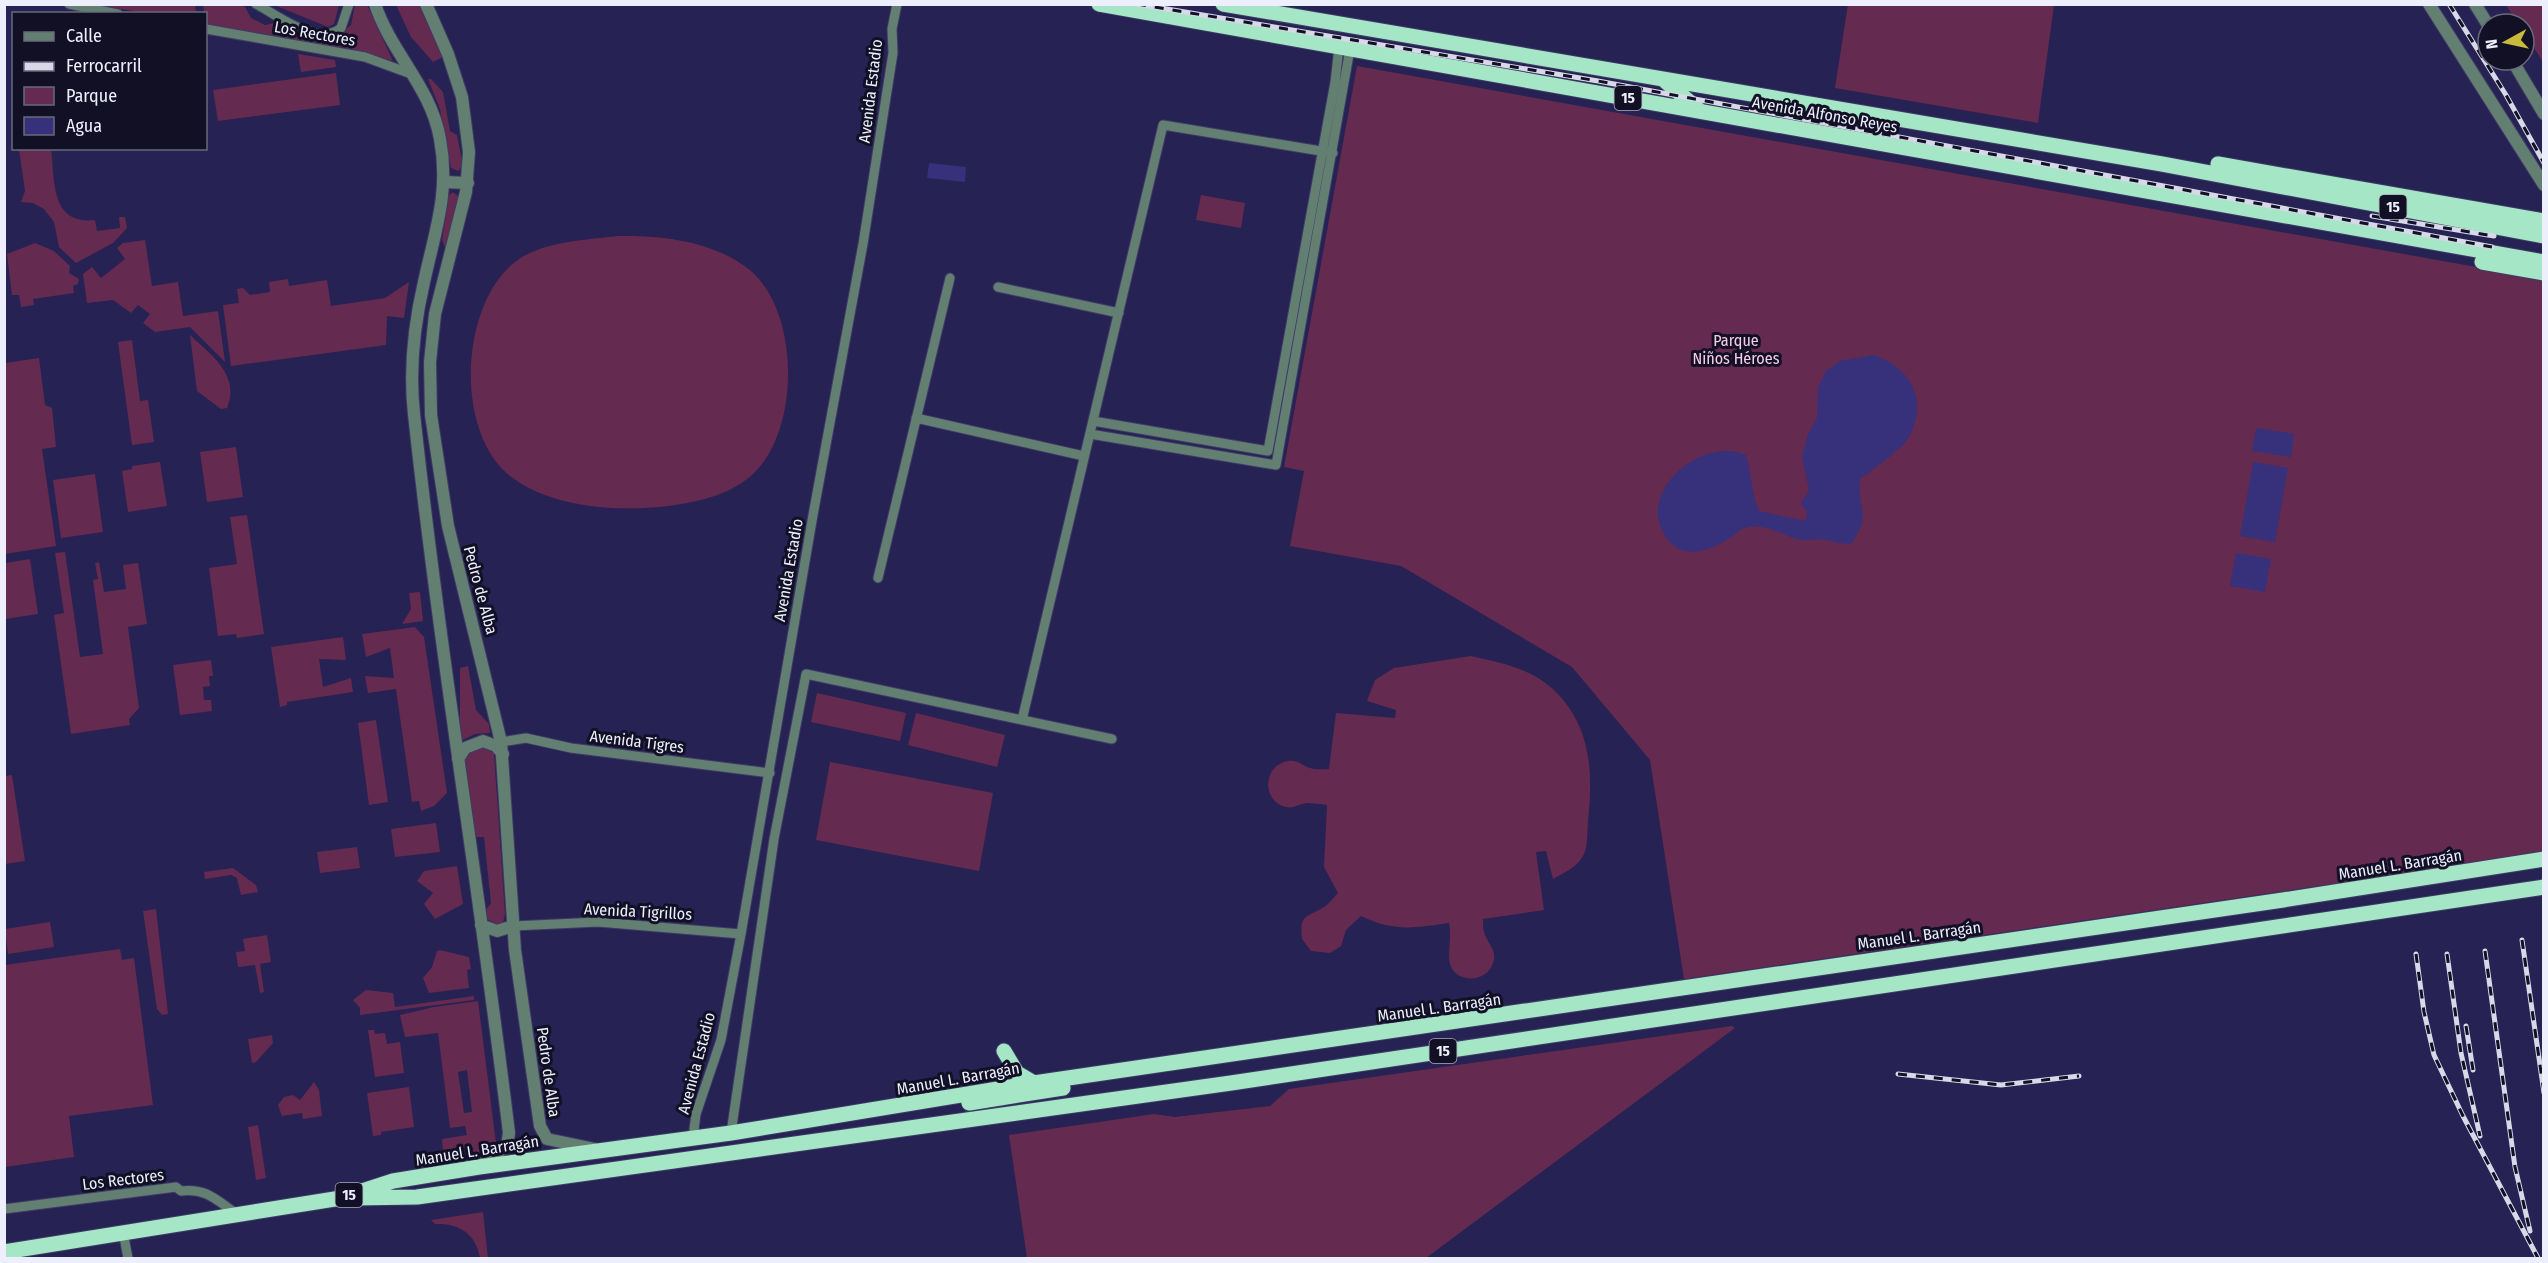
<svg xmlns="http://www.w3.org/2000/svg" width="2548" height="1263" viewBox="0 0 2548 1263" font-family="'Fira Sans Condensed',sans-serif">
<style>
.green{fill:#652a50;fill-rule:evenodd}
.water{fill:#37307a}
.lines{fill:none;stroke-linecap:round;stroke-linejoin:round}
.minor-casing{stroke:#3e3b67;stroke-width:11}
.tertiary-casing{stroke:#3e3b67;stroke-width:14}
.trunk-casing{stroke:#3e3b67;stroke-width:17}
.minor{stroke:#637f71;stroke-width:9}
.tertiary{stroke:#637f71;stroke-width:12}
.trunk{stroke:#a4e6c6;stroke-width:15}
.rail-casing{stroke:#d8d8e9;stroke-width:5}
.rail{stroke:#111025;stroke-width:3;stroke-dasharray:9;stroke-linecap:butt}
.labels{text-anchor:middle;stroke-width:6;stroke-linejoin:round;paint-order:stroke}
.shield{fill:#111025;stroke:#acacbc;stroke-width:1.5}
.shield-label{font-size:15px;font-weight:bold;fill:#eeeffc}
.street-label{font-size:16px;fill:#eeeffc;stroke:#111025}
.park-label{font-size:16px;fill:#f9cce5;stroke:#111025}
</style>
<rect width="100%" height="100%" fill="#262253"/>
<path class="green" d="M1848 4 2054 5 2038 123 1835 88Z
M98 5H195L196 13H144Z
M203 5H239L245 7 251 18 265 25 279 22 288 26 283 30 280 39 206 25Z
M274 5H339L334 24 328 27Z
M355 5H367L393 61 354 50 283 39 286 32 291 30 313 39 337 38 351 25Z
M396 5H419L443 57 433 62 411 37Z
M2506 5H2543V62L2524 32V24H2518Z
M298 54 335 60 336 67 301 72Z
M1357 66 2543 279V853L1684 979 1650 760 1572 667 1401 566 1290 546 1304 471 1284 467Z
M336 73 340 105 218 121 213 90Z
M428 79H431L443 92 450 131 457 135 463 166 458 171 451 168 440 109Z
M19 149H51C55 180 50 225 95 220L97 231 120 228 119 217H125L127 228 113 243 76 263 59 247 54 222 44 209 33 203 21 202 25 191Z
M453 192 459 197 446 250 442 240 449 195Z
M1201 195 1245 203 1241 228 1196 220Z
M618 236C662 235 715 241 751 271 799 313 800 425 756 471 734 494 699 502 668 506 618 512 551 508 510 476 453 431 460 299 519 259 547 241 586 240 618 236Z
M145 240 152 286 178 282 183 316 218 311 225 362 190 327 155 332 143 323 150 314 138 305 131 313 113 300 87 303 83 274 92 267 101 278 125 259 117 248 123 243Z
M35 243 54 251 70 266 69 273 79 279 78 284 73 286 74 293 33 299 34 305 21 307 19 295H12L7 254Z
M288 279 289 286 327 280 331 306 385 298 409 282 404 318 387 316 386 345 231 366 223 305 239 303 237 289 243 288 250 295 270 292 269 282Z
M190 335C210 354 241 375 227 408L221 409 197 391Z
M132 340 140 401 148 400 154 442 132 445 118 342Z
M39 358 45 405 52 408 56 447 42 449 56 546 5 554V363Z
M236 447 243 497 207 502 200 452Z
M160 462 167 506 128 512 122 471 132 469V466Z
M95 474 103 532 61 538 53 480Z
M247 515 264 634 237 638 236 634 218 636 209 568 237 564 230 517Z
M65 552 80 657 103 654 93 580 98 579 95 563 99 562 104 592 126 589 123 565 138 563 147 624 128 627 139 708 129 719 130 725 71 734 54 615 64 613 55 553Z
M30 559 38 614 5 619V563Z
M420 592 423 621 402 624 411 609 409 593Z
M415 627 424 637 447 793 434 806 421 811 419 801 412 802 396 689 368 693 365 676 394 678 390 648 366 657 362 634Z
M343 637 346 660 319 659 323 687 351 678 353 692 287 702V705L280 707 271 647Z
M1471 656C1502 663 1530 668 1554 690 1592 727 1593 773 1588 822 1587 831 1588 845 1584 854 1578 867 1565 872 1553 879L1546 851 1536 852 1544 910 1483 919C1483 924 1483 932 1486 937 1490 946 1497 952 1493 963 1487 983 1456 984 1450 964 1447 953 1452 938 1449 923 1413 928 1395 932 1361 916L1346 930 1341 946 1330 953 1311 951 1302 939C1299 913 1307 918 1324 907 1329 904 1334 897 1338 893L1324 867 1327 805C1321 804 1314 803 1308 803 1300 803 1294 809 1286 807 1261 801 1263 765 1288 761 1298 759 1302 766 1310 768 1316 770 1323 769 1329 769L1336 713 1395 718 1396 710 1367 701 1375 680 1394 668Z
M211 660 213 676H209L210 686 203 687 204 700H211L212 711 180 715 173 665Z
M468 666 476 710 489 724 490 733 475 734 460 741V668Z
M817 693 906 713 900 741 811 722Z
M916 713 1005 735 997 767 908 745Z
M376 720 388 802 369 805 358 723Z
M481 746 494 753 505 914 503 922 499 925 487 919 486 910 491 903 484 837H474L464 761 466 754Z
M830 762 993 793 979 871 816 840Z
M12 775 25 861 5 864V776Z
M436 823 440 852 395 857 391 829Z
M357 847 360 868 320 873 317 852Z
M457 866 463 904 435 919 424 904 433 893 417 881 424 871Z
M233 868 256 885 258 892 241 895 237 878 231 875 205 879 204 872Z
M156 909 168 1014 162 1015 157 1009 143 911Z
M50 922 54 947 8 954 5 929Z
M267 935 271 962 260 964 264 992 260 993 255 965 238 967 236 952 245 951 243 939Z
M120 949 122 960 134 958 153 1105 69 1116 74 1157 5 1167V965Z
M440 950 469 957 471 969 467 970 469 988 429 993 423 978 432 967 437 951Z
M366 990 393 993 395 1007 474 996V1000L360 1015V1008L353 1000Z
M478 1001 496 1143 489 1151 474 1154 473 1147 443 1151 442 1139 467 1135 465 1126 450 1128 438 1033 405 1037 400 1015 434 1007ZM467 1070 472 1112 464 1113 458 1072Z
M1732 1026 1735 1028 1426 1258H1027L1009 1135 1154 1114 1175 1117 1270 1106 1289 1089Z
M368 1030H374L375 1034 385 1033 387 1044 400 1042 404 1073 375 1077Z
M272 1035 273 1043 256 1062 252 1063 248 1039Z
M314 1082 319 1090 322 1116 303 1119 302 1113 282 1116 278 1105 284 1097 293 1095 300 1100Z
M409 1087 414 1127 381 1132V1135L373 1136 367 1093Z
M258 1125 266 1178 256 1180 248 1127Z
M483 1212 488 1258H480C476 1233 458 1223 435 1224L431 1220Z"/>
<path class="water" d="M929 163 966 167 965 182 927 178Z
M1874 355C1912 368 1930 403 1907 440 1900 450 1871 471 1860 479 1857 512 1873 512 1851 544 1840 544 1830 540 1819 539 1813 539 1807 541 1801 540 1781 535 1766 522 1744 528 1737 531 1732 538 1725 541 1709 551 1685 558 1671 543 1628 498 1700 434 1746 455 1752 474 1751 493 1759 511L1805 521 1807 512 1801 503 1809 490 1802 457 1808 434 1817 418 1818 388 1826 371 1840 361Z
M2256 428 2294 434 2291 457 2252 451Z
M2253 462 2288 468 2275 542 2240 536Z
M2236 553 2271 559 2265 592 2230 586Z"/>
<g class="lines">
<defs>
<path id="minor" d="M69 4 118 14
M256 4C279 16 317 47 341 28L349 4
M206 29 365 57 414 75
M998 287 1119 313
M916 418 1084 456
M1093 421 1268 451 1335 82 1339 47
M1090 434 1276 465 1350 49
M878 578 950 278
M1022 720 1163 125 1333 153
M501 742 526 738 571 748 770 773
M513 926 598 922 741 934
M731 1133 774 839 806 674 1112 739
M693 1137 696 1114 721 1040 741 934 813 515 863 244 893 53 892 29 897 4
M4 1209 176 1187 181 1191C207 1188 216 1200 237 1214
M123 1232 128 1258"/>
<path id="tertiary" d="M375 4C391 53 431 87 440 139 450 192 435 231 424 282 414 325 409 369 414 414 440 654 480 893 509 1133L507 1146 480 1166
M426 4 448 54 462 97 469 152 466 192 435 314 430 362 431 415 448 526 501 742 515 950 540 1126 547 1139 595 1149
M2429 4 2544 185
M2475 4 2488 25
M2512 60 2544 114
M444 182 468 183
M458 759 465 748 483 741 496 746 503 754
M481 925 497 931 513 926"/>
<path id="trunk" d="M1099 4 2544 262
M1223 4 2162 164 2544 236
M1664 80 1700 111
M2218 164 2544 221
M2482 262 2544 273
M1004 1051 1017 1073 1034 1083
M969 1103 1063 1088
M353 1198 417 1197 1231 1083 2544 887
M4 1252 341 1198 393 1181 479 1167 731 1133 1034 1083 2283 900 2544 859"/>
</defs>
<use href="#minor" class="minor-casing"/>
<use href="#tertiary" class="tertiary-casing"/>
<use href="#trunk" class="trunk-casing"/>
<use href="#minor" class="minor"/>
<use href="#tertiary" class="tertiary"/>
<use href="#trunk" class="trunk"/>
<defs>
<path id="rail" d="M1137 4 1598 81 2492 247
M2449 4 2506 95 2544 163
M2372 216 2494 236
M2522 940 2544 1093
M2485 951 2515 1167 2530 1231
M2416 954 2424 1012 2434 1055 2463 1116 2538 1258
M2447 954 2461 1053 2480 1136
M2466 1026 2473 1070
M1898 1074 2001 1085 2079 1076"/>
</defs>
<use href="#rail" class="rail-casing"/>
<use href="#rail" class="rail"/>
</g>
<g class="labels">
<g class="shield">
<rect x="1614.5" y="86" width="27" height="24" rx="4.5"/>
<rect x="2379.5" y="195" width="27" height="24" rx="4.5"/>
<rect x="1429.5" y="1039" width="27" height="24" rx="4.5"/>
<rect x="335.5" y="1183" width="27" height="24" rx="4.5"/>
</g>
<g class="shield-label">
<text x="1628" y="103">15</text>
<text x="2393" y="212">15</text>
<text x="1443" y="1056">15</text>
<text x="349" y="1200">15</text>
</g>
<g class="street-label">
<text transform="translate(315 33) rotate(10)" y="6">Los Rectores</text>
<text transform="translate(870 91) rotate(-83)" y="6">Avenida Estadio</text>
<text transform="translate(1825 114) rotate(10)" y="6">Avenida Alfonso Reyes</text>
<text transform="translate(788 570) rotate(-80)" y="6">Avenida Estadio</text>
<text transform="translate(481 590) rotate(75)" y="6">Pedro de Alba</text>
<text transform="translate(637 741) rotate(7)" y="6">Avenida Tigres</text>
<text transform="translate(2400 864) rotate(-9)" y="6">Manuel L. Barragán</text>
<text transform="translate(638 911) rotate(3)" y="6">Avenida Tigrillos</text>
<text transform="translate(1919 935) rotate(-8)" y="6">Manuel L. Barragán</text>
<text transform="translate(1439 1007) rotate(-8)" y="6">Manuel L. Barragán</text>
<text transform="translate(696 1063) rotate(-75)" y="6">Avenida Estadio</text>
<text transform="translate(549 1072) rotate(82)" y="6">Pedro de Alba</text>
<text transform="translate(958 1078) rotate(-10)" y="6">Manuel L. Barragán</text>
<text transform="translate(477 1150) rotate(-9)" y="6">Manuel L. Barragán</text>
<text transform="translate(123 1179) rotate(-7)" y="6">Los Rectores</text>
</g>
<g class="park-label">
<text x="1736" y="346">Parque<tspan x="1736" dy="18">Niños Héroes</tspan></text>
</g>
</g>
<rect width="2548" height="1263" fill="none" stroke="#eeeffc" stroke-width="12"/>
<rect x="12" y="12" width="195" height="138" fill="#111025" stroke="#69697b" stroke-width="1.5"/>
<rect x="24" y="32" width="30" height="9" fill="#637f71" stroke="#69697b" stroke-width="1.5"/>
<text x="66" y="42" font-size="18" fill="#eeeffc">Calle</text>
<rect x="24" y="62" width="30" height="9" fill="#d8d8e9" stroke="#69697b" stroke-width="1.5"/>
<text x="66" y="72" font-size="18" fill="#eeeffc">Ferrocarril</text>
<rect x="24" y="87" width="30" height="18" fill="#652a50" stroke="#69697b" stroke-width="1.5"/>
<text x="66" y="102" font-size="18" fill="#eeeffc">Parque</text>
<rect x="24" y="117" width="30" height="18" fill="#37307a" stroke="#69697b" stroke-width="1.5"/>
<text x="66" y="132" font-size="18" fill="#eeeffc">Agua</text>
<g transform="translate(2506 42) rotate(262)"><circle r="28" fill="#111025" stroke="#69697b" stroke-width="1.5"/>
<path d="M0-4.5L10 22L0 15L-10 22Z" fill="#c8bb3b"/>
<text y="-9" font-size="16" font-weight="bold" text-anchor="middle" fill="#eeeffc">N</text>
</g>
</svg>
